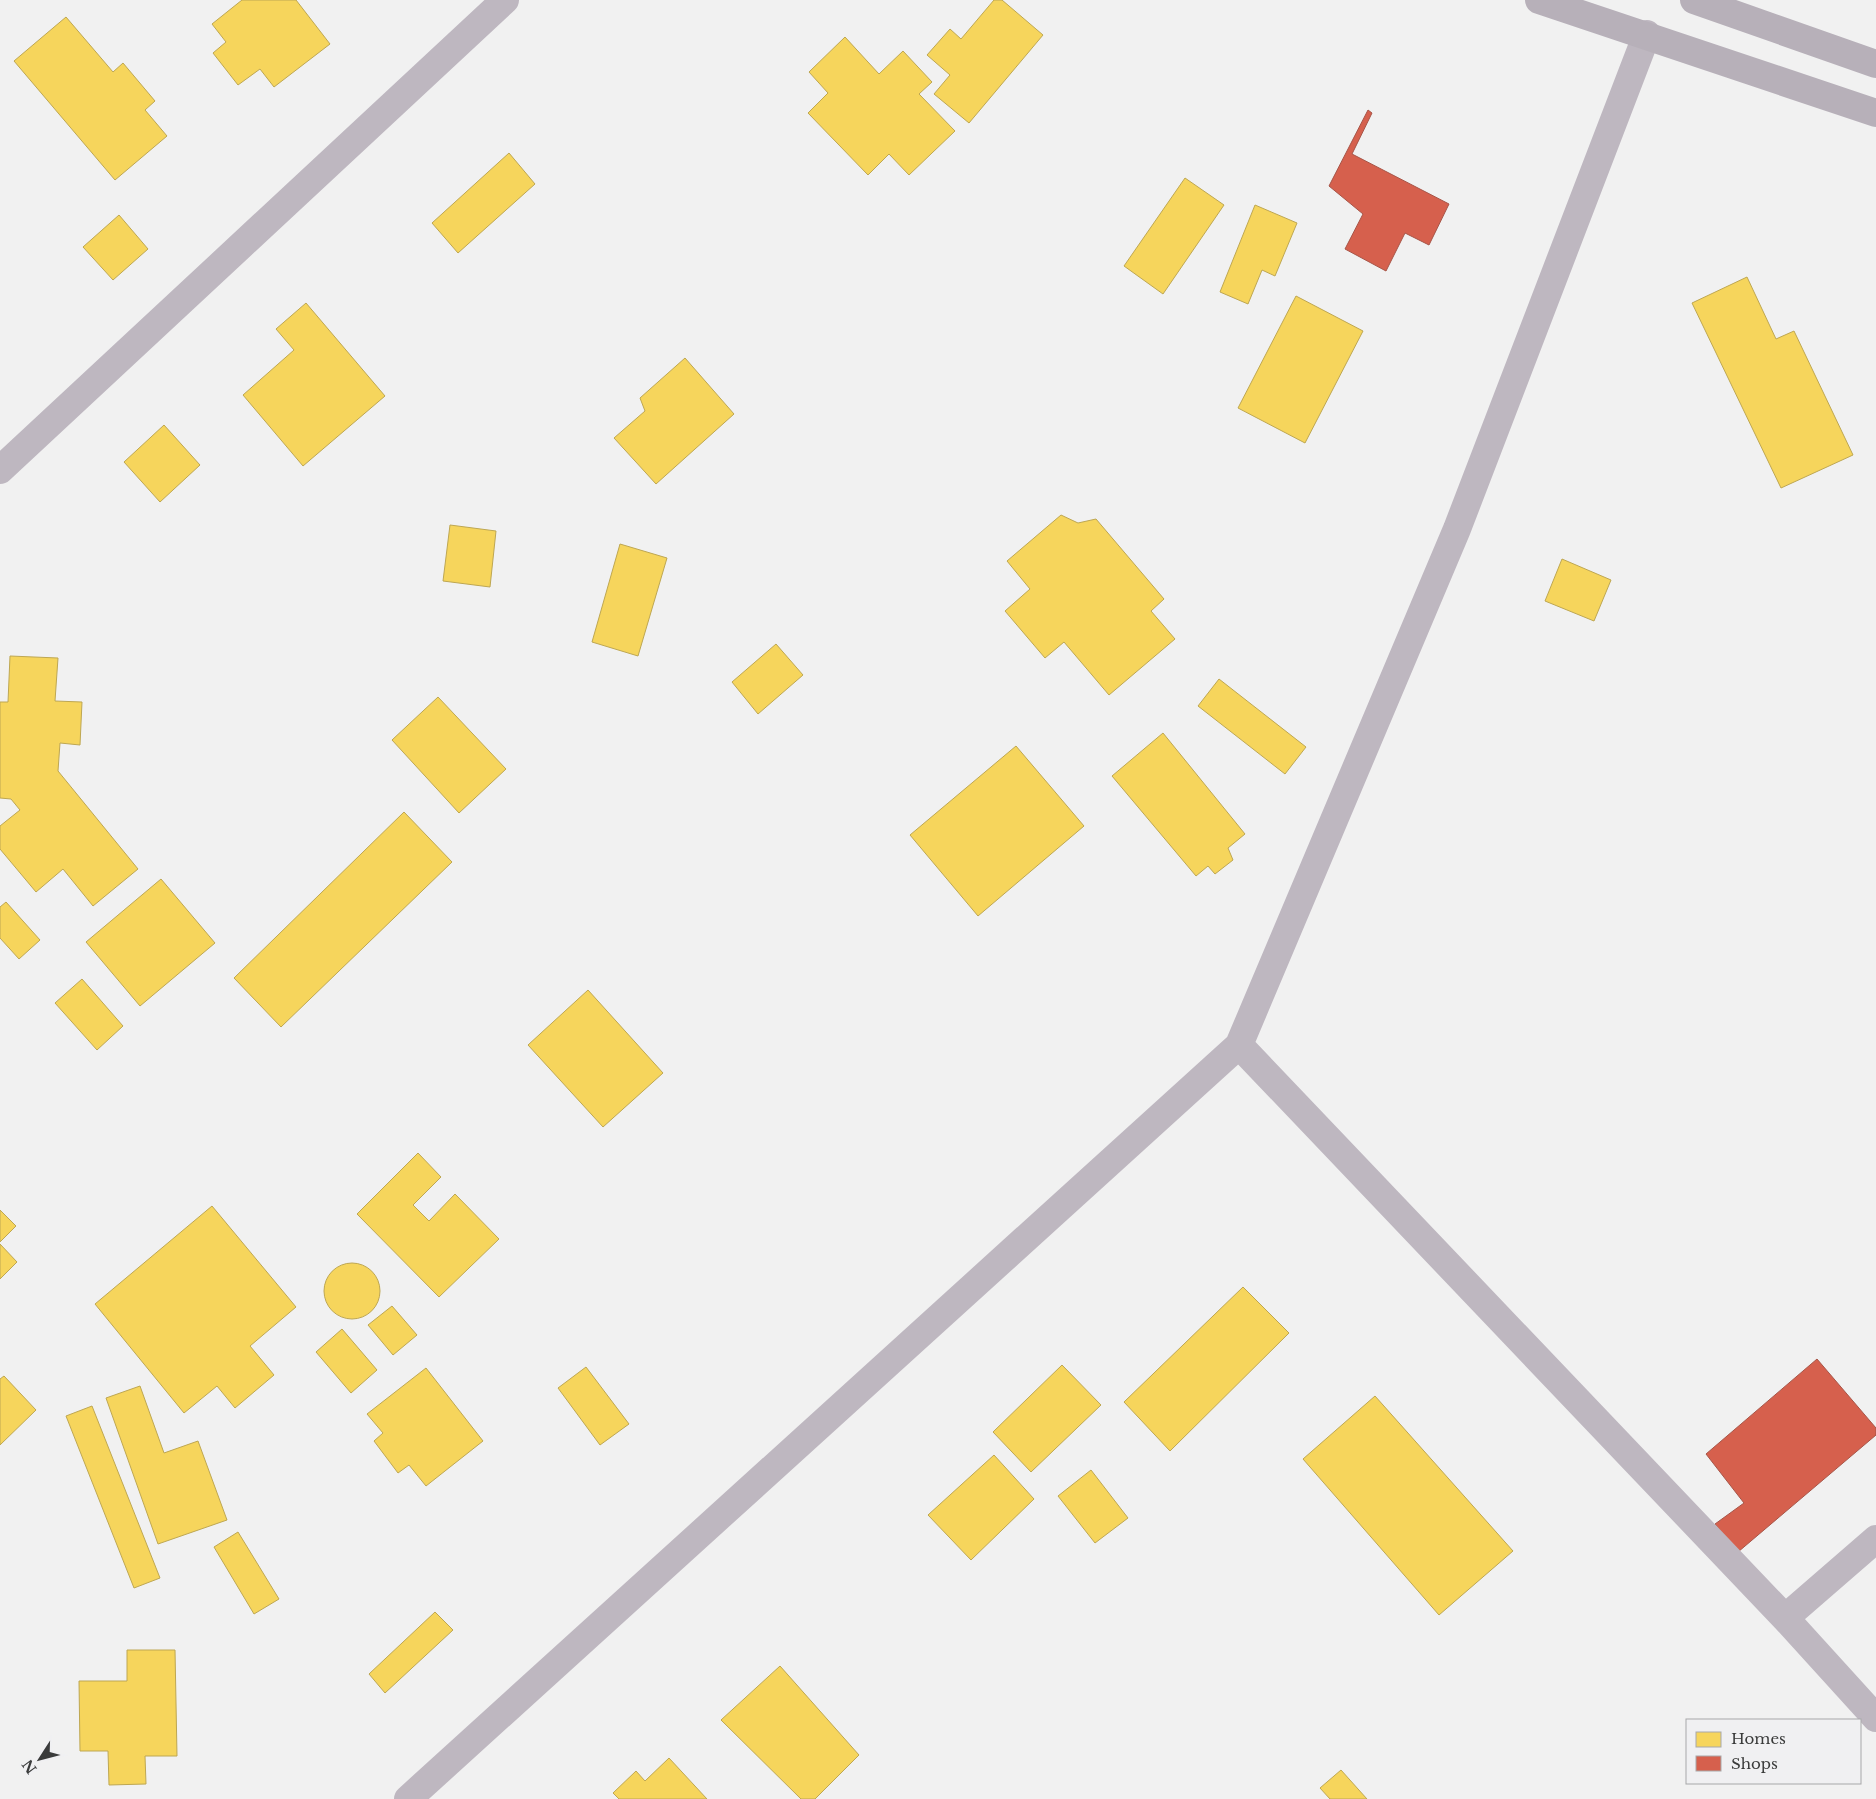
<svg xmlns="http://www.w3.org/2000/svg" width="1876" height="1799" viewBox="0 0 1876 1799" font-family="'Libre Baskerville',serif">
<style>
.homes{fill:#f6d55c;stroke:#bea752}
.shops{fill:#d6604d;stroke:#a75548}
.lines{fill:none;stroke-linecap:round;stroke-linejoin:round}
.minor{stroke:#beb7c0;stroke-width:28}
.major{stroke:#b7b0b9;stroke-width:28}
</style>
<rect width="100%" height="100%" fill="#f1f1f1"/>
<path class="homes" d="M242 0H296L330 44 274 87 260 69 238 85 213 53 226 42 212 24Z
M994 0H1002L1043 35 969 123 934 94 950 75 927 55 950 29 961 39Z
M66 17 113 72 123 63 155 101 145 110 167 136 115 180 14 61Z
M845 37 879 74 903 51 932 82 919 94 955 131 909 175 889 154 868 175 808 113 828 93 809 72Z
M509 153 535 184 458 253 432 223Z
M1185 178 1224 205 1163 294 1124 266Z
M1255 205 1297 223 1275 276 1262 270 1248 304 1220 292Z
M119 215 148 249 113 280 83 247Z
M1747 277 1776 339 1794 331 1853 455 1781 488 1692 303Z
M1296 296 1363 331 1305 443 1238 408Z
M306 303 385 396 303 466 243 395 294 350 276 329Z
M685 358 734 414 656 484 614 438 645 411 640 398Z
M164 425 200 465 160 502 124 462Z
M1061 515 1078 523 1096 519 1164 599 1151 611 1175 639 1109 695 1064 642 1045 658 1005 611 1030 589 1007 561Z
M450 525 496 531 490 587 443 581Z
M620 544 667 558 638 656 592 642Z
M1562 559 1611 580 1594 621 1545 601Z
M776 644 803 675 758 714 732 682Z
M10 656 58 658 55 701 82 702 80 745 60 743 58 771 138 869 93 906 63 869 36 892 0 849V826L20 810 11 799 0 798V702H8Z
M1219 679 1306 747 1285 774 1198 706Z
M438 697 506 769 459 813 392 740Z
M1163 733 1245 834 1228 848 1233 860 1215 874 1208 866 1196 876 1112 776Z
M1016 746 1084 826 978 916 910 835Z
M404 812 452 862 281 1027 234 978Z
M161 879 215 943 140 1006 86 942Z
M6 902 40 940 19 959 0 938V907Z
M82 979 123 1026 97 1050 55 1003Z
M588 990 663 1073 603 1127 528 1045Z
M418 1153 441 1177 413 1205 429 1221 455 1194 499 1239 439 1297 357 1214Z
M212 1206 296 1307 250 1346 274 1375 235 1408 217 1386 184 1413 95 1304Z
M0 1210 16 1226 0 1242Z
M0 1244 17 1262 0 1279Z
M324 1291a28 28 0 1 1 56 0a28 28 0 1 1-56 0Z
M1243 1287 1289 1333 1170 1451 1124 1402Z
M392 1306 417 1335 393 1355 368 1325Z
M342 1329 377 1370 351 1393 316 1352Z
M1062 1365 1101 1405 1031 1472 993 1432Z
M586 1367 629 1424 600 1445 558 1388Z
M426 1368 483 1441 426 1486 409 1465 398 1473 374 1441 383 1433 367 1414Z
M4 1376 36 1410 0 1445V1379Z
M140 1386 164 1453 198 1441 227 1520 158 1544 106 1398Z
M1375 1396 1513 1551 1439 1615 1303 1459Z
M92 1406 160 1578 134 1588 66 1416Z
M994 1455 1034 1499 971 1560 928 1515Z
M1091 1470 1128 1518 1095 1543 1058 1496Z
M238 1532 279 1599 254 1614 214 1547Z
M435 1612 453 1630 385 1693 369 1674Z
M127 1650H175L177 1756H145L146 1784 109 1785 108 1751H80L79 1681H127Z
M780 1666 859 1755 815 1799H801L721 1720Z
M669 1758 707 1799H619L613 1793 636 1771 645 1781Z
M1341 1770 1367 1799H1330L1320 1788Z"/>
<path class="shops" d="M1368 110 1372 113 1352 154 1449 204 1429 245 1405 233 1386 271 1345 249 1363 214 1329 186Z
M1817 1359 1876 1428V1435L1738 1552 1715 1524 1744 1503 1706 1454Z"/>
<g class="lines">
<path class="minor" d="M1647 34 1457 529 1239 1045 1785 1618 1876 1718
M0 470 505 0
M1785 1618 1876 1539
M408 1799 1239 1045"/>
<path class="major" d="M1539 0 1876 113
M1694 0 1876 64"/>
</g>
<rect x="1686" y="1719" width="175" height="65" fill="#f0f0f2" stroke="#a7a8a9"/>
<rect x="1696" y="1732" width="25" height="15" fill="#f6d55c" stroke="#a7a8a9"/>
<text x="1731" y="1744" font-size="15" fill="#3a3b3b">Homes</text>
<rect x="1696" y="1756" width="25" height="15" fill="#d6604d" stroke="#a7a8a9"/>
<text x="1731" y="1769" font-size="15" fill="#3a3b3b">Shops</text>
<g transform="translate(40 1759) rotate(234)" stroke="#f0f0f2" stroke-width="4" paint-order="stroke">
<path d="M0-4L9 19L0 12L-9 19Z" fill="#3a3b3b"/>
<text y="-8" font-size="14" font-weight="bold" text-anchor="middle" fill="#3a3b3b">N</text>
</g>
</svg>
